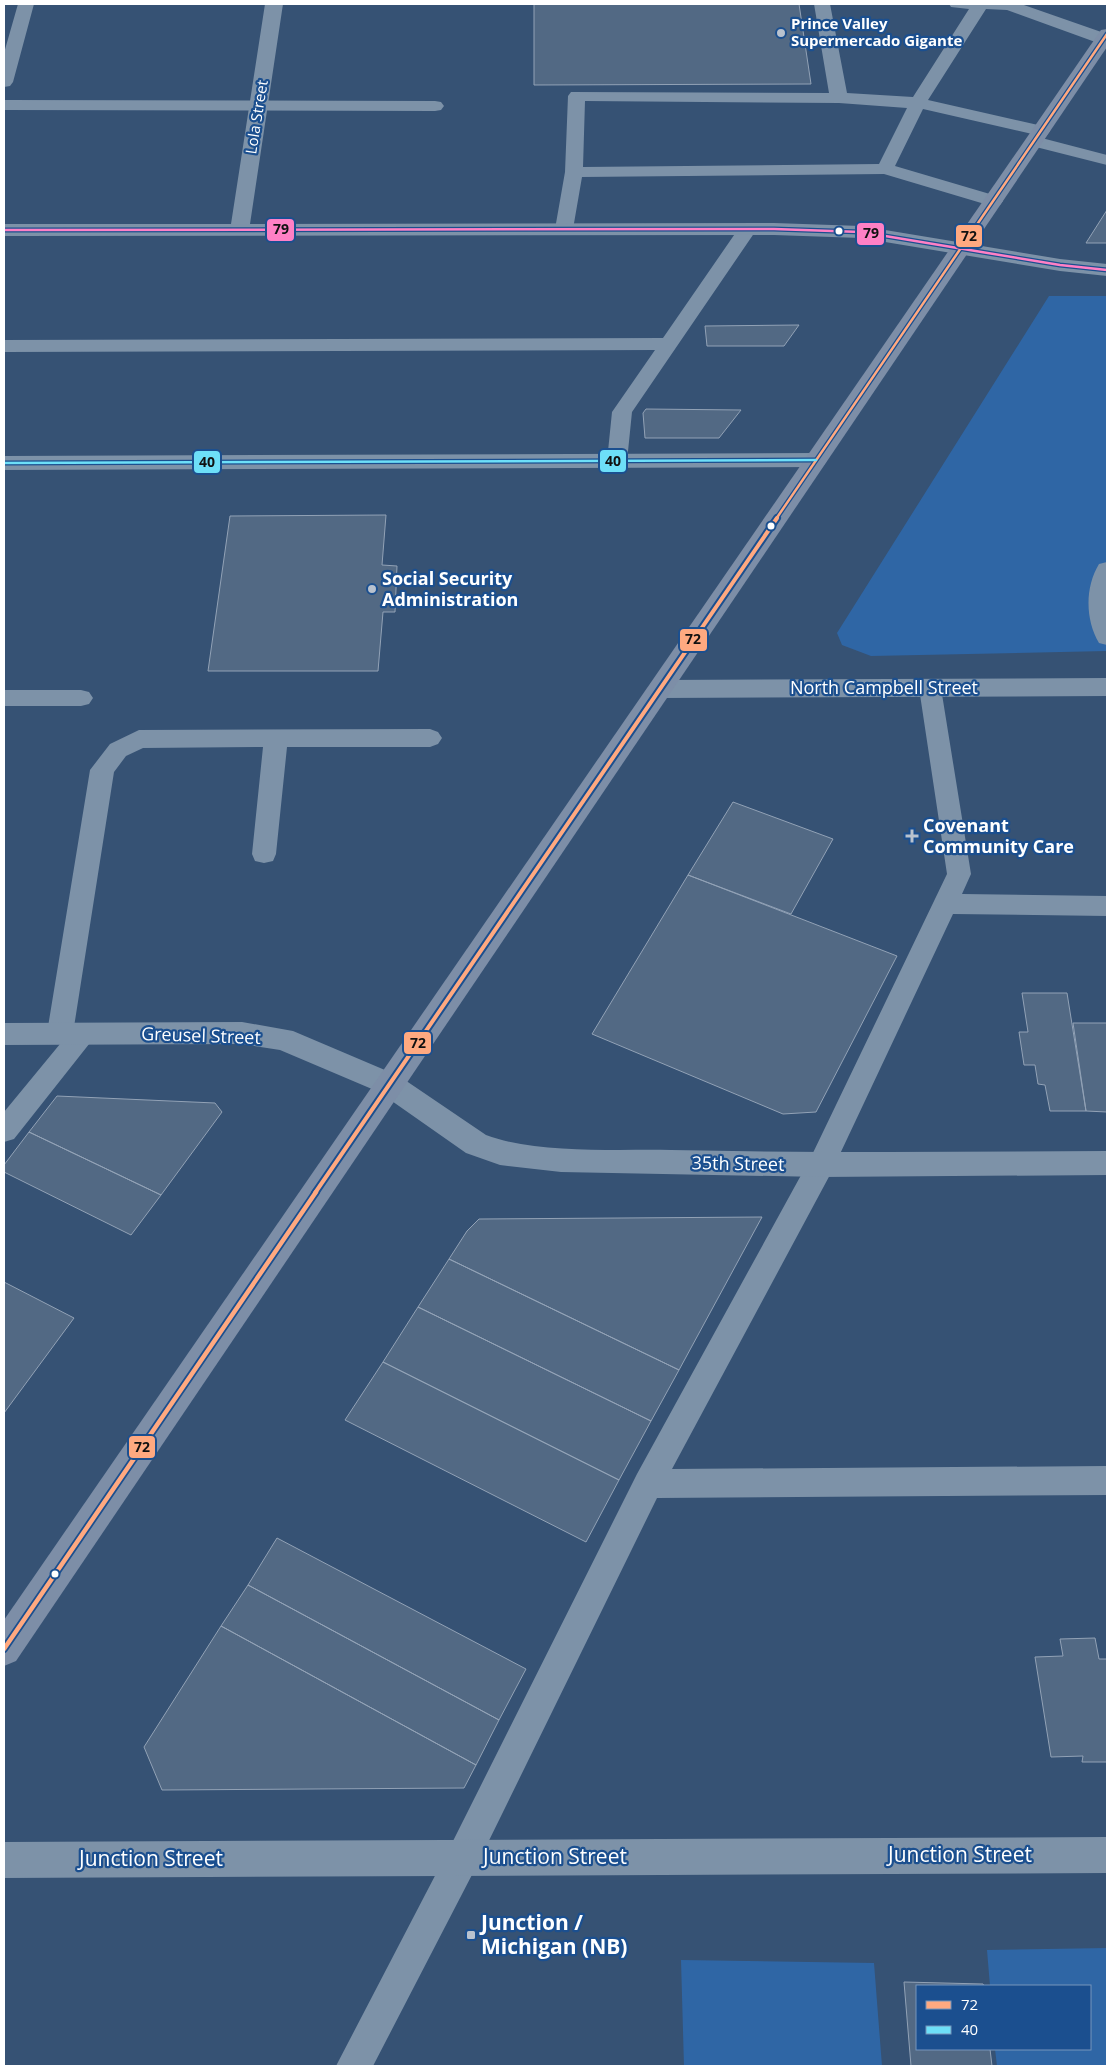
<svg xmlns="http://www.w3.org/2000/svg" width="1111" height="2070" viewBox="0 0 1111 2070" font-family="'Open Sans',sans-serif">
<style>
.green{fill:#2f66a5}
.building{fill:#526984;stroke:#92a2b6}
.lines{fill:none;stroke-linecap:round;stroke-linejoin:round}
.service{fill:#7d92a8;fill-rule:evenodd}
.minor{fill:#7d92a8;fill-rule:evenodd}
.primary{fill:#7d8ea7;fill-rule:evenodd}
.bus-1-far2-casing{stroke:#1b4f8f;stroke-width:5}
.bus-1-far1-casing{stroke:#1b4f8f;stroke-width:8}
.bus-1-casing{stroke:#1b4f8f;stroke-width:8}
.bus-2-casing{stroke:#1b4f8f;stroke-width:5}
.bus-3-casing{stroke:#1b4f8f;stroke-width:5}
.bus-1-far2{stroke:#ffa980;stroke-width:2.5}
.bus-1-far1{stroke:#ffa980;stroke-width:4}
.bus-1{stroke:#ffa980;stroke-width:4.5}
.bus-2{stroke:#6ddff8;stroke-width:2.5}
.bus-3{stroke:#ff80c5;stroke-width:2.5}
.poi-dot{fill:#b9c2ce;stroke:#1b4f8f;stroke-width:2}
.bus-dot{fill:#fff;stroke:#1b4f8f;stroke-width:2}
.labels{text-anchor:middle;stroke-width:4.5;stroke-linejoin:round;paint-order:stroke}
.far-poi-label{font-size:15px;font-weight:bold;fill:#fff;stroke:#1b4f8f;text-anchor:start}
.far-street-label{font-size:15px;fill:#fff;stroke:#1b4f8f}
.poi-label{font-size:18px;font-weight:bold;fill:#fff;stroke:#1b4f8f;text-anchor:start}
.street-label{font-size:18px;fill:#fff;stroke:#1b4f8f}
.near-street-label{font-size:21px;fill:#fff;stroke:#1b4f8f}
.near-poi-label{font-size:21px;font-weight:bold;fill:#fff;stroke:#1b4f8f;text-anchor:start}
.line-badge{stroke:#1b4f8f;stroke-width:2}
.pale-badge-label{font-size:14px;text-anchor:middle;font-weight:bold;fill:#111}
</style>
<rect width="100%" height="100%" fill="#365274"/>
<path class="green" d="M1049 296H1107V651L871 656 842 645 837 633Z
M1107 1948V2066H997L995 2049H1090V1986H990L987 1950Z
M681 1960 874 1963 882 2066H684Z"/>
<path class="building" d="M534 4H799L811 84 534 85Z
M1107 210V243H1086Z
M799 325 784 346H707L705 326Z
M646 409 741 410 719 438H645L643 413Z
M386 515 382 565 397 566 395 612H383L378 671H208L230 516Z
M733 802 833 839 791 914 688 875Z
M688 875 897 956 816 1112 783 1114 592 1034Z
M1022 993H1067L1086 1111H1050L1045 1085 1038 1084 1035 1065H1024L1019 1032H1028Z
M1073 1023H1107V1112L1086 1111Z
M57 1096 215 1103 222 1112 161 1195 29 1132Z
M29 1132 161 1195 131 1235 4 1172V1165Z
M762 1217 679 1370 449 1259 467 1231 479 1219Z
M449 1259 679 1370 651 1421 418 1307Z
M4 1282 74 1318 4 1413Z
M418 1307 651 1421 619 1480 383 1362Z
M383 1362 619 1480 586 1542 345 1420Z
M277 1538 526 1669 499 1720 248 1585Z
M248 1585 499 1720 476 1765 221 1626Z
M221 1626 476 1765 464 1788 162 1790 144 1747Z
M1095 1638 1099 1659H1107V1762H1082L1083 1756 1051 1757 1035 1657 1063 1656 1060 1639Z
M904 1982 983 1984 984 1986H917V2049H990L992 2066H911Z"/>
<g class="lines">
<path class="service" d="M18 4H34L13 82 10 86 4 87V53Z
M814 4H830L847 93 913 97 969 9 951 7 949 4H1021L1107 34V43H1098L1007 10 986 9 928 100 1047 127 1050 131 1047 135 1041 136 923 109 895 166 1000 197 1003 201 1000 205H988L884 174 582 177 573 229 571 233H557L555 229 565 172 568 96 571 92 829 93ZM585 101 839 103 907 108 879 164 583 167Z
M4 100 435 101 441 102 444 106 441 110 435 111 4 110Z
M1034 136 1107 155V165L1028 145 1025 141 1028 137Z
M748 223 755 225 757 229 632 412 627 461 624 466 617 468 610 466 607 461 612 412 655 350 4 352V340L663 338 741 225Z
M1107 562V645L1099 643C1085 619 1085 587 1099 564Z
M930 680 938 682 941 688 971 874 962 894 1107 896V916L953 914 831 1173 672 1469 1107 1466V1495L657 1498 475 1869 373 2066H336L451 1845 637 1474 811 1157 947 874 919 688 922 682Z
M4 690H81L89 692 93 698 89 704 81 706H4Z
M430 729 438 732 442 738 438 744 430 747H287L276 854 273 861 264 863 255 861 252 854 263 747 143 748 126 756 114 772 74 1027 84 1023 93 1026 97 1034 14 1139 4 1142V1112L60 1044 51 1041 47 1033 90 770 110 744 139 730Z"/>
<path class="minor" d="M265 4H283L250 224 774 223 861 226 1060 259 1107 264V276L1060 271 861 238 774 235 4 236V224H231Z
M816 453 824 455 827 460 824 465 816 467 4 470V456Z
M1107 678V696L660 698 651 695 648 689 651 683 660 680Z
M242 1022 293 1031 399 1076 486 1135C537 1154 615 1149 671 1150 816 1153 961 1152 1107 1151V1175L821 1177 561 1172 500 1165 466 1153 379 1092 280 1050 242 1044 4 1045V1023Z
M1107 1837V1873L4 1878V1842Z"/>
<path class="primary" d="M1107 29V47L16 1661 4 1666V1620L1101 30Z"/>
<defs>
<path id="bus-1-far2" d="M776 519 1107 34"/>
<path id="bus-1-far1" d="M315 1193 777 518"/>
<path id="bus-1" d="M4 1649 316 1192"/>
<path id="bus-2" d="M4 463 816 460"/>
<path id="bus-3" d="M4 230 774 229 861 232 1060 265 1107 270"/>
</defs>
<use href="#bus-1-far2" class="bus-1-far2-casing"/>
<use href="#bus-1-far1" class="bus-1-far1-casing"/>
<use href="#bus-1" class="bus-1-casing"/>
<use href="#bus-2" class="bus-2-casing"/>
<use href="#bus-3" class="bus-3-casing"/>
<use href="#bus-1-far2" class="bus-1-far2"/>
<use href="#bus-1-far1" class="bus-1-far1"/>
<use href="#bus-1" class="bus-1"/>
<use href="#bus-2" class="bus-2"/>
<use href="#bus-3" class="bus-3"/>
</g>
<g class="poi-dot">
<circle cx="781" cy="33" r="5"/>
<circle cx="372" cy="589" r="5"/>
<path d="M909.5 828.5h5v5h5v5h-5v5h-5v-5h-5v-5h5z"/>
<rect x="466" y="1930" width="10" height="10" rx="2.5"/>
</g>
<g class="bus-dot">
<circle cx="839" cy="231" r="4.5"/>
<circle cx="771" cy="526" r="4.5"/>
<circle cx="55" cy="1574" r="4.5"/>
</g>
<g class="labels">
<g class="far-poi-label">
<text x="791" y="29">Prince Valley<tspan x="791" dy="17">Supermercado Gigante</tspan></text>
</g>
<g class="far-street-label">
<text transform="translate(257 117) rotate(-81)" y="5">Lola Street</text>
</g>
<g class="poi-label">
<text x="382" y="585">Social Security<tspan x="382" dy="21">Administration</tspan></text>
<text x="923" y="832">Covenant<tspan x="923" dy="21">Community Care</tspan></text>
</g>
<g class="street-label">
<text x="884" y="694">North Campbell Street</text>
<text transform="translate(201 1036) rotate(2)" y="6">Greusel Street</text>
<text transform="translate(738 1164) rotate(1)" y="6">35th Street</text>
</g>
<g class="near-street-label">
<text x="960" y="1862">Junction Street</text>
<text x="555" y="1864">Junction Street</text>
<text x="151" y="1866">Junction Street</text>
</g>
<g class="near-poi-label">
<text x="481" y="1930">Junction /<tspan x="481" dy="24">Michigan (NB)</tspan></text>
</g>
</g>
<g class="line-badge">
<rect x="266" y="218" width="29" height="24" rx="5" fill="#ff80c5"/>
<rect x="856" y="222" width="29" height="24" rx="5" fill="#ff80c5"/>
<rect x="955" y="224" width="28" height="24" rx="5" fill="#ffa980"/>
<rect x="599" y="449" width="28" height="24" rx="5" fill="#6ddff8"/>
<rect x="193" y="450" width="28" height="24" rx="5" fill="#6ddff8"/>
<rect x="679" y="628" width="29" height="24" rx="5" fill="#ffa980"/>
<rect x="403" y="1031" width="29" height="24" rx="5" fill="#ffa980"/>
<rect x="128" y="1435" width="28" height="24" rx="5" fill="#ffa980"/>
</g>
<g class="pale-badge-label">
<text x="281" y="234">79</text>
<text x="871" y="238">79</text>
<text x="969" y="241">72</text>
<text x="613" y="466">40</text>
<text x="207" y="467">40</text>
<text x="693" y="644">72</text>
<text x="418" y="1048">72</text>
<text x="142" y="1452">72</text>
</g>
<rect width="1111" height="2070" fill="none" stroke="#ffffff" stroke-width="10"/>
<rect x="916" y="1985" width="175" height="65" fill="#1b4f8f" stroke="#7695bc"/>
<rect x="926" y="2001" width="25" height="8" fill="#ffa980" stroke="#7695bc"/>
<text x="961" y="2010" font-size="15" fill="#ffffff">72</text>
<rect x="926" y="2026" width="25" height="8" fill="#6ddff8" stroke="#7695bc"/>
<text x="961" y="2035" font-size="15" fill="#ffffff">40</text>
</svg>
